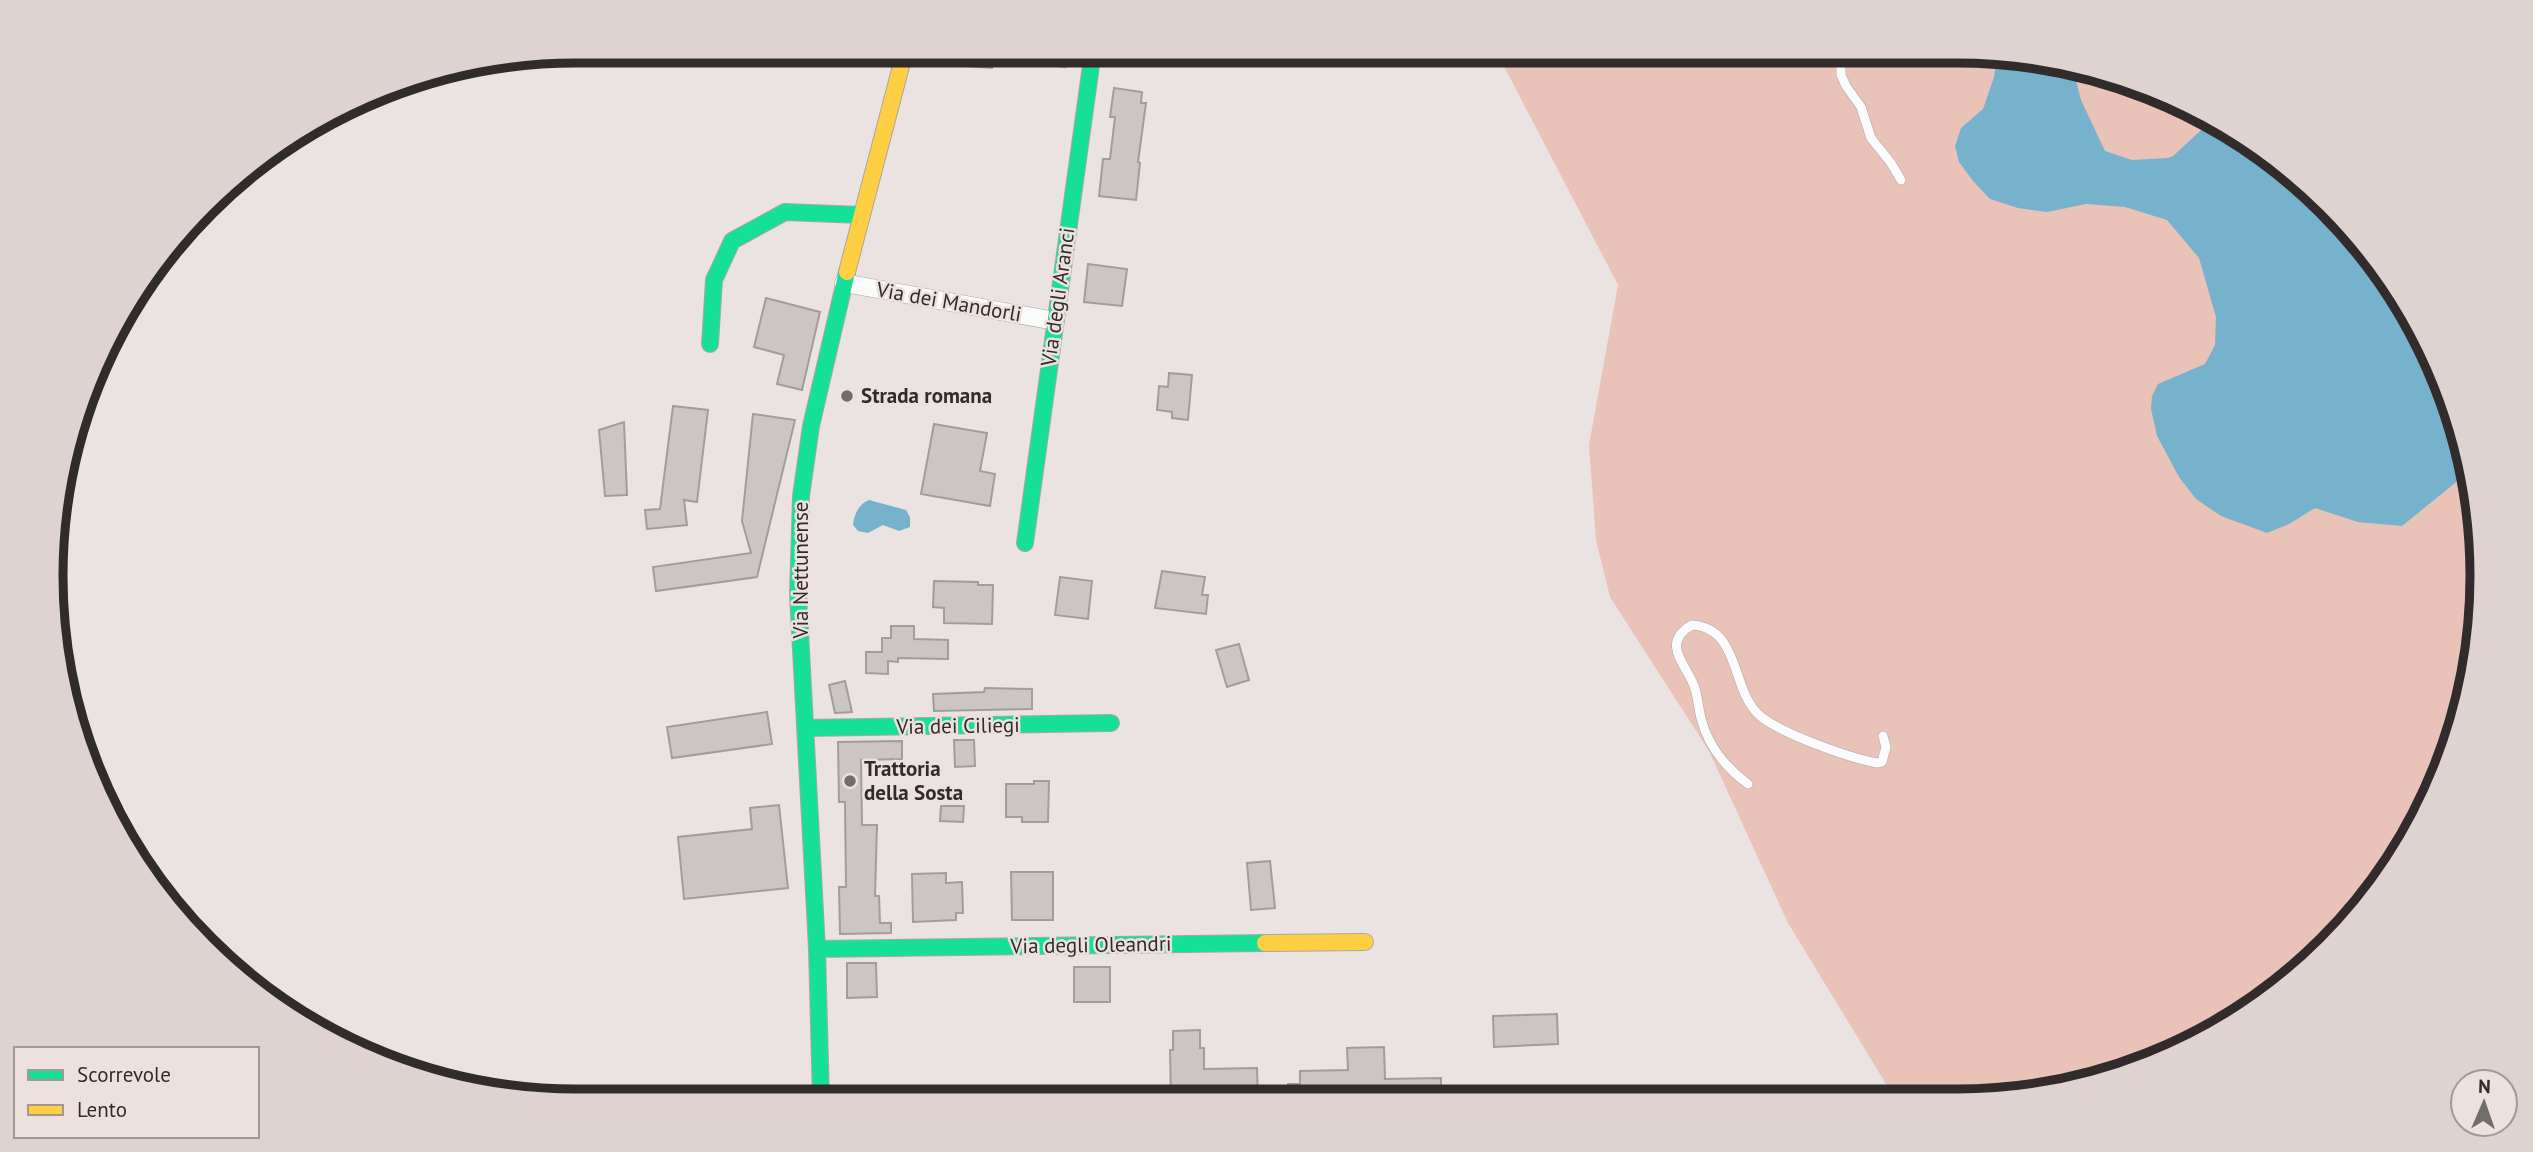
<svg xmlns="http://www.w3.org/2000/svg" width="2533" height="1152" viewBox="0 0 2533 1152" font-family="'PT Sans',sans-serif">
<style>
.green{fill:#e9c2b8}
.water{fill:#76b2cc}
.building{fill:#cbc6c5;stroke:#a29d9c;stroke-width:2}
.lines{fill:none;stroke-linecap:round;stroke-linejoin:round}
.lane-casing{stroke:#aca6a6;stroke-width:10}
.street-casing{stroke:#aca6a6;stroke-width:19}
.fast-casing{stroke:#aca6a6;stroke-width:18}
.slow-casing{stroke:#aca6a6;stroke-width:18}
.lane{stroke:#fcfbfb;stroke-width:9}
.street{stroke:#fcfbfb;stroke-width:18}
.fast{stroke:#16e098;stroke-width:16}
.slow{stroke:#ffcf43;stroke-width:16}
.poi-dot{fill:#726c6b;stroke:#ede1de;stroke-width:2.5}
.labels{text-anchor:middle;stroke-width:5;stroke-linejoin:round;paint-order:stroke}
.street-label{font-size:21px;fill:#312c2b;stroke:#ede1de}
.poi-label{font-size:21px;font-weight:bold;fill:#312c2b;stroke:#ede1de;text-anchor:start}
.rim{fill:none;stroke:#312c2b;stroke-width:9}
</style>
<rect width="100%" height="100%" fill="#eae3e2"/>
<path class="green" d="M1496 51H1957L2059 61 2158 91 2248 139 2328 204 2394 284 2442 375 2472 473 2482 576 2472 678 2442 777 2374 895 2277 992 2158 1061 2026 1097H1894L1788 923 1709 751 1610 597 1596 540 1589 445 1618 285Z"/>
<path class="water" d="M1997 55 2059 61 2072 65 2081 100 2105 151 2132 160 2168 158 2173 156 2212 120 2248 139 2328 204 2394 284 2442 375 2471 470 2402 526 2358 522 2315 508 2289 524 2267 533 2221 516 2196 499 2179 477 2157 436 2151 409 2152 396 2158 384 2205 364 2215 345 2216 317 2199 258 2167 220 2125 207 2086 204 2047 212 2018 208 1990 199 1973 181 1959 162 1955 146 1961 128 1983 109 1994 77Z
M869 500 906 510 910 517V527L899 531 883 525 868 533 858 531 853 525C854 514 859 504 869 500Z"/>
<path class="building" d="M940 51H997L992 68 936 64Z
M1017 51H1067L1065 67 1017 60Z
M1114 88 1142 92 1141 103H1146L1138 162 1140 163 1136 200 1099 196 1103 159H1110L1115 117H1110Z
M1088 264 1127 269 1122 306 1084 302Z
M766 298 820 312 802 390 777 384 784 355 754 347Z
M1169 373 1192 375 1188 420 1172 418V412L1157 410 1159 386 1168 387Z
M673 406 708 410 697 502 684 500 687 525 647 529 645 510 660 509Z
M753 414 795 420 757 577 656 591 653 567 751 553 742 521Z
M624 422 627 495 605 496 599 430Z
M934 424 987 433 980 471 995 474 990 506 921 494Z
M1162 571 1205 577 1202 595H1208L1206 614 1155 608Z
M1060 577 1092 581 1088 619 1055 615Z
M934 581 978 582V585H993L992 624 944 623V608L933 607Z
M891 626H914V639L948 640V659L898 658V662L888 661V674L866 673V652H882V638H891Z
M1239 644 1249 680 1227 687 1216 650Z
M845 681 852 712 835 713 829 685Z
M985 688 1032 689V709L934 711 933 694 984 692Z
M767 712 772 744 672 758 667 727Z
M954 740H974L975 766 955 767Z
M902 741V759L861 760 862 825H877L875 896H879L880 923H891V933L840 934 839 887H846L845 802H839L838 742Z
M1034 781H1049L1048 822H1022V817H1006V784H1034Z
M779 805 788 888 684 899 678 837 752 829 750 808Z
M941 806H964L963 822 940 821Z
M1270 861 1275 908 1251 910 1247 863Z
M1011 872H1053V920H1012Z
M946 873V883L962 882 963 913H956V920L913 922 912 874Z
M847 963H876L877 997 847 998Z
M1074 967H1110V1002H1074Z
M1557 1014 1558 1044 1494 1047 1493 1016Z
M1200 1030V1048H1204V1069L1257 1068 1258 1099H1171L1170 1050H1173V1031Z
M1384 1047 1385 1079 1441 1078V1099H1288V1084H1300V1071L1348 1070 1347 1048Z"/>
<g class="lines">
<defs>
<path id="lane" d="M1841 51V75L1846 86 1861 107 1871 138 1891 163 1901 180
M1748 784C1725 767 1708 746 1701 718 1698 707 1698 696 1694 686 1686 664 1660 643 1692 625 1740 628 1731 688 1758 714 1778 733 1850 758 1877 763L1882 762 1886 747 1883 736"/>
<path id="street" d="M553 56 600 51
M844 283 1055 321"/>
<path id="fast" d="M710 344 714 280 732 241 785 212 861 215
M1025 543 1093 51
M806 728 1111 723
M817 949 1265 943
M821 1100 817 949 798 594 801 496 811 426 847 272"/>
<path id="slow" d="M847 272 905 51
M1265 943 1365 942"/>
</defs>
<use href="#lane" class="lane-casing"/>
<use href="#street" class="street-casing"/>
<use href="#fast" class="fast-casing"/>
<use href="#slow" class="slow-casing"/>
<use href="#lane" class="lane"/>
<use href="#street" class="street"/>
<use href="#fast" class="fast"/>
<use href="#slow" class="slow"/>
</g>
<g class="poi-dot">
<circle cx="847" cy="396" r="7"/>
<circle cx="850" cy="781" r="7"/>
</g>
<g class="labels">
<g class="street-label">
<text transform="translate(1058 297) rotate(-82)" y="7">Via degli Aranci</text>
<text transform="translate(949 302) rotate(10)" y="7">Via dei Mandorli</text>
<text transform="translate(801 570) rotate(-90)" y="7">Via Nettunense</text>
<text transform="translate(958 726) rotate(-1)" y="7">Via dei Ciliegi</text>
<text transform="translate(1091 945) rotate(-1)" y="7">Via degli Oleandri</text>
</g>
<g class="poi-label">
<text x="861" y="403">Strada romana</text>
<text x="864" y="776">Trattoria<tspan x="864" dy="24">della Sosta</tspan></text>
</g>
</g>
<path d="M0 0H2533V1152H0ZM576 63H1957A513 513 0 0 1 2470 576V576A513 513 0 0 1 1957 1089H576A513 513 0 0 1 63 576V576A513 513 0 0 1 576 63Z" fill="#ded3d0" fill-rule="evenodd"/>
<path class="rim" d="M576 63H1957A513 513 0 0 1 2470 576V576A513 513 0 0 1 1957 1089H576A513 513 0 0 1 63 576V576A513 513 0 0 1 576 63Z"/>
<rect x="14" y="1047" width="245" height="91" fill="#ede1de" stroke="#a29996" stroke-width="2"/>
<rect x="28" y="1070" width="35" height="10" fill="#16e098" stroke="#a29996" stroke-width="2"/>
<text x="77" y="1082" font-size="21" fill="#312c2b">Scorrevole</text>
<rect x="28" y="1105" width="35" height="10" fill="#ffcf43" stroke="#a29996" stroke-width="2"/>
<text x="77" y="1117" font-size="21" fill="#312c2b">Lento</text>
<g transform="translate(2484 1103) rotate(2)"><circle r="33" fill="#ede1de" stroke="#a29996" stroke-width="2"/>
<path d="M0-5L12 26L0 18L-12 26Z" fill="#726c6b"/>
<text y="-10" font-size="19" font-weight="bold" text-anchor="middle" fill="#312c2b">N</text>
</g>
</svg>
